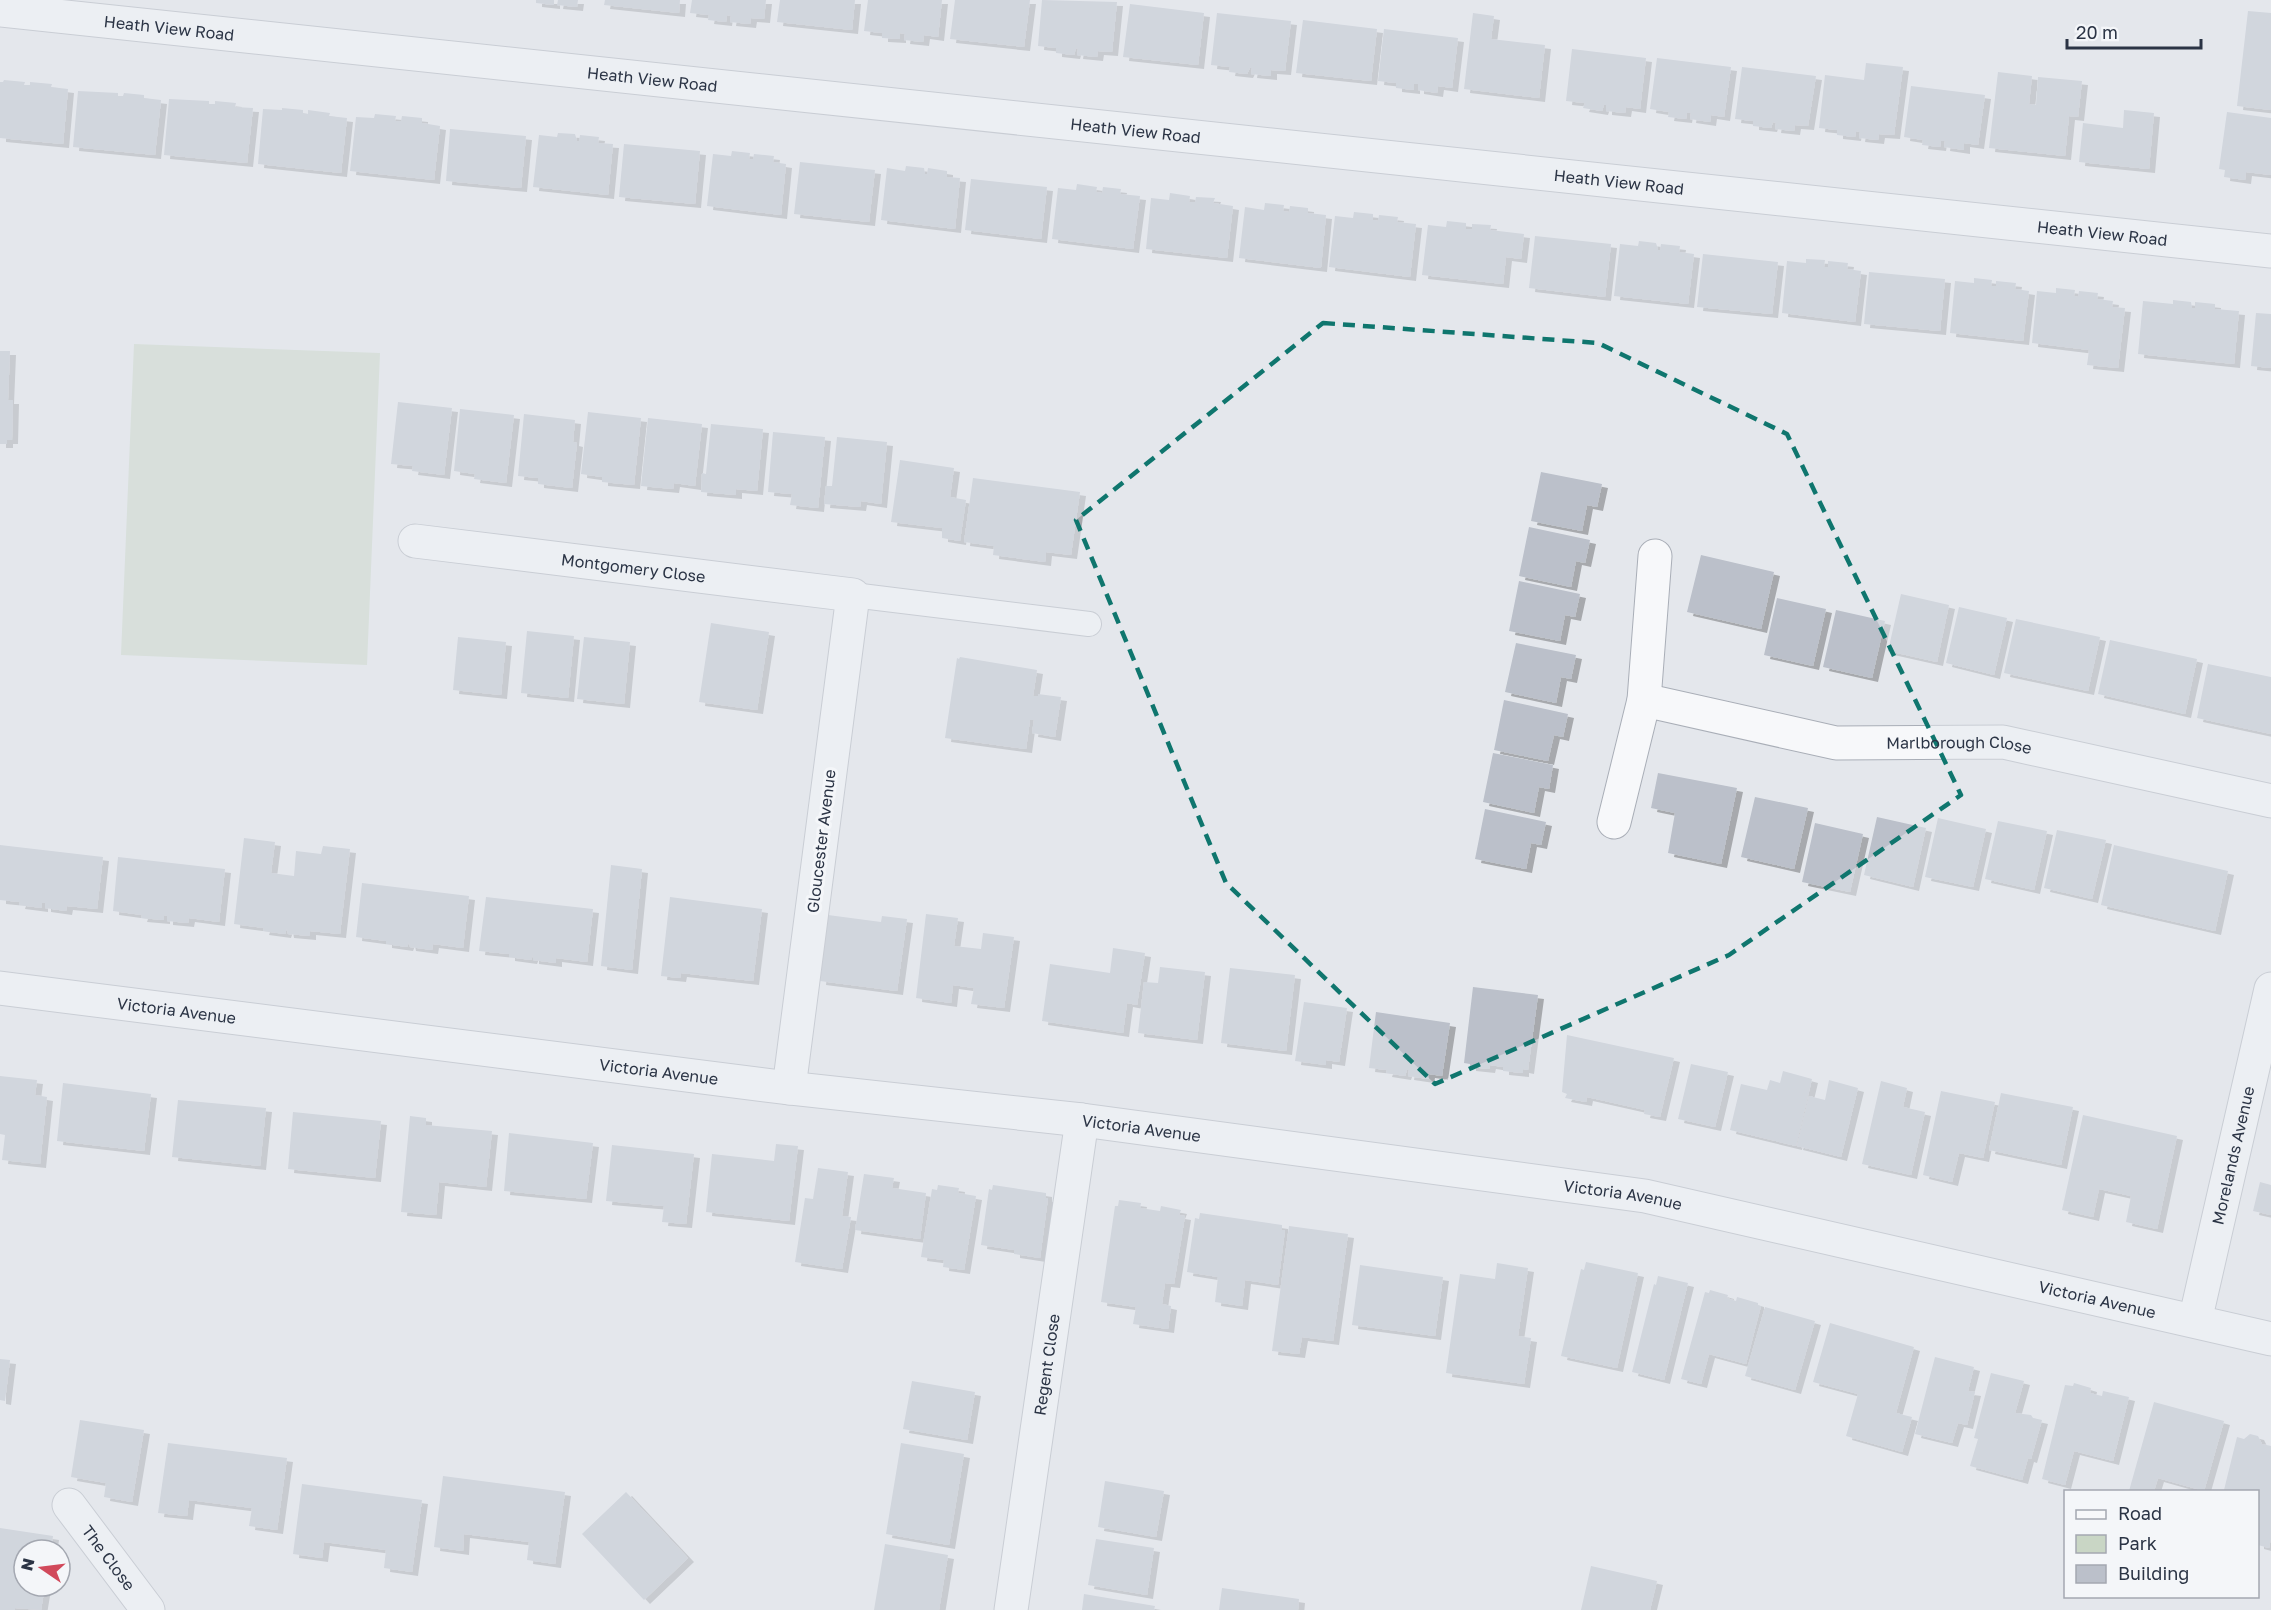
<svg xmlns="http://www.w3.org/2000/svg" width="2271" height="1610" viewBox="0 0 2271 1610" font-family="'Golos Text',sans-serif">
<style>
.park{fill:#c9d6c5}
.building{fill:#bbc0ca;filter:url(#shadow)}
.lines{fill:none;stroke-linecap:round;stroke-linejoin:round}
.lane-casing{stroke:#a9aeb7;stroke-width:26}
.street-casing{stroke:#a9aeb7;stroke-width:35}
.lane{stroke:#f7f8fa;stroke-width:24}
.street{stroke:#f7f8fa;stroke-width:33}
.marked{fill:none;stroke:#0f766e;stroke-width:4.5;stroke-dasharray:12 8;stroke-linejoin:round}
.labels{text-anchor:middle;stroke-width:6;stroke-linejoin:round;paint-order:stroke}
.street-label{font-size:16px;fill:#2b3445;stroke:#f4f6f9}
</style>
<defs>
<filter id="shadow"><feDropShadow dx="6" dy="4" stdDeviation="0" flood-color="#0004"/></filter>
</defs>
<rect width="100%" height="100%" fill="#e4e7ec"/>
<path class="park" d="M134 344 380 353 367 665 121 655Z"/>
<path class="building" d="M536 0H554V5L536 3Z
M558 0H578L577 7 557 5Z
M605 0H680L679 13 604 5Z
M692 0H766L764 19 751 18 750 24 730 22 731 16 727 15 726 22 708 20 709 15 690 13Z
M780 0H855L852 30 777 22Z
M868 0H942L938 37 924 35 923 42 904 40 905 34 900 33V39L882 38V33L864 31Z
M955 0H1030L1024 47 950 39Z
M1042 0 1117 2 1112 52 1098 51 1097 57 1077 55 1078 49 1076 48 1074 55 1056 53V48L1038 46Z
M1130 4 1204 13 1198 65 1123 57Z
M2248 11 2271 13V110L2237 106Z
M1217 13 1291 21 1285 71 1271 70V76L1251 74 1252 68H1250L1247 74 1229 72 1230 67 1211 65Z
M1473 13 1494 16 1491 39 1545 45 1539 98 1464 89Z
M1303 20 1377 29 1371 81 1296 73Z
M1384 29 1458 38 1452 88 1438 86 1437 93 1418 90V84H1414V90L1396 88V83L1378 81Z
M1572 49 1646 58 1640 109 1626 107 1625 113 1606 111V105H1604L1602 111 1583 108 1585 103 1566 101Z
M1657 58 1731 67 1724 117 1711 115 1710 122 1690 119 1691 113H1687L1686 119 1668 117 1669 112 1650 109Z
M1866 63 1903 67 1894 135 1879 134 1878 140 1859 138 1860 132 1856 131 1855 137 1837 135V130L1819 128 1825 75 1864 80Z
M1742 67 1816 76 1808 126 1795 125 1794 131 1775 129 1776 123 1773 122 1771 128 1753 126V121L1735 119Z
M1998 72 2032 76 2029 104 2036 105 2038 77 2082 81 2078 117 2069 116 2065 156 1989 148Z
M4 80 25 82 24 85H30V82L52 84 51 87 68 89 63 144 0 138V82H3Z
M1911 86 1985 95 1978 145 1964 143V150L1944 147 1945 141H1941L1940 147 1922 145 1923 140 1904 137Z
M78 91 118 93V96H123L124 93 144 95V98L161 100 155 155 73 147Z
M169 99 209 101V104H215V101L236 103 235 107 253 108 247 163 164 155Z
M282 108 303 110V113L308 114V110L330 113 329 116 347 118 341 173 258 164 263 109 282 110Z
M2124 110 2154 113 2149 169 2079 162 2083 123 2123 128Z
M2227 112 2271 118V175L2246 172 2245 180 2224 177 2225 170 2219 169Z
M375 114 396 116 395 121H401L402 116 422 118V123L440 126 434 180 350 171 356 117 374 118Z
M450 129 526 136 521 188 446 181Z
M558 133 575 134 577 141H579L580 135 599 137 598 143 613 144 608 195 533 187 539 135 557 137Z
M624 144 700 151 695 204 619 197Z
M732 151 750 153 749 159H753L754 154 774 156 773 162 786 164 781 215 707 206 713 154 731 156Z
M800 162 875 170 869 222 794 214Z
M906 166 924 168 925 174H927L928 168 947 171V177L960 178 955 229 881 220 887 168 905 171Z
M971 179 1047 187 1041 239 965 230Z
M1077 184 1097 187 1096 192 1102 193 1103 187 1121 189 1120 194 1140 196 1133 249 1052 239 1058 188 1076 190Z
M1170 193 1190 196 1189 202H1195L1196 197 1215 198 1213 203 1233 206 1227 258 1146 249 1151 198 1169 200Z
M1265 203 1284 205 1283 211 1289 212 1290 206 1308 208V213L1326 215 1321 268 1239 258 1245 207 1264 210Z
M1354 212 1373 214V220H1375L1378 221 1379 215 1398 217 1397 222 1416 224 1410 277 1329 267 1335 216 1353 218Z
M1447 221 1466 223V229H1472V224L1491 225 1490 230 1524 234 1521 259 1506 257 1503 284 1422 275 1428 225 1446 227Z
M1535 236 1611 244 1605 297 1529 288Z
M1639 241 1656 243 1658 250H1660L1661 244 1680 246 1679 252 1694 254 1688 304 1614 296 1620 244 1638 246Z
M1703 254 1778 262 1772 314 1697 307Z
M1806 259 1825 260 1824 267H1828V261L1848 263 1847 269 1861 271 1855 322 1782 313 1787 261 1806 263Z
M1869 272 1945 279 1940 331 1864 324Z
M1974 278 1992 280 1991 286H1996V281L2016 283 2015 289 2029 291 2023 341 1950 333 1955 281 1974 283Z
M2056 288 2075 290 2074 296 2078 297 2079 291 2098 293 2097 299 2113 301 2112 307 2125 308 2118 368 2087 365 2089 350 2032 343 2037 291 2056 293Z
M2173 300 2191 302 2192 308H2195V302L2215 304V309L2239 311 2234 364 2138 354 2143 301 2173 304Z
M2256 313 2271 314V368L2251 366Z
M0 351H10L8 400H13L12 440H7V444H0Z
M398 402 452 408 444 475 412 471 413 466 391 464Z
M460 409 514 415 506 483 474 479 475 474 454 471Z
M588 412 641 418 634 485 602 482V477L581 474Z
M524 414 575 420 573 442 577 443 572 488 538 484V478L518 476Z
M648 418 702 424 695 486 674 483 673 489 641 486Z
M711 424 763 429 757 491 736 489V495L701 492 702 473 706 474Z
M773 432 825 437 818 508 790 505 792 494 768 492Z
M837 437 887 442 881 504 861 501 860 507 824 504 826 486H832Z
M900 460 954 468 950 497 966 500 960 541 942 538V528L891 522Z
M1541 472 1602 484 1597 507 1587 505 1582 531 1531 521Z
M973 478 1080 492 1071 555 1046 552 1045 562 993 555 994 546 964 542Z
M1529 527 1590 540 1585 563 1576 561 1571 587 1519 576Z
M1701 555 1774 572 1761 629 1687 612Z
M1519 581 1580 594 1575 617 1565 615 1560 641 1509 631Z
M1901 594 1949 605 1937 662 1888 651Z
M1777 598 1826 609 1813 666 1764 655Z
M1959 607 2007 618 1994 675 1946 663Z
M1836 610 1885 621 1872 678 1823 667Z
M2016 619 2100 637 2088 691 2004 673Z
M711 623 769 632 757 710 699 702Z
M527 631 574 636 568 698 521 693Z
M458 637 506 642 501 695 453 690Z
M584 637 630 642 624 704 577 699Z
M2110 640 2197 659 2185 714 2098 694Z
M1516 643 1576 655 1571 679 1561 677 1556 703 1505 692Z
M960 657 1037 670 1033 696H1038V694L1061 697 1055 737 1032 733 1034 720H1030L1026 749 945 738 957 658 959 659Z
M2208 664 2271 677V734L2197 718Z
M1504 700 1568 714 1563 737 1554 735 1548 761 1494 750Z
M1493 753 1553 765 1549 789 1539 787 1534 813 1483 802Z
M1658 773 1737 788 1721 864 1668 853 1675 813 1651 808Z
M1755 797 1808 808 1794 869 1741 857Z
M1485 809 1546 822 1541 845 1531 843 1526 869 1475 859Z
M1877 817 1926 828 1913 887 1864 875Z
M1938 818 1986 829 1973 887 1925 877Z
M1998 821 2047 831 2034 890 1985 879Z
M1815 823 1863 834 1850 892 1802 882Z
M2057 830 2106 840 2092 899 2044 888Z
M244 838 275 842 271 873 294 876 296 851 321 854 323 846 350 849 340 934 310 931V936L288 934 287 928 285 934 263 931 264 928 234 924Z
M0 845 103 857 97 909 67 906 66 911 45 908V903H42V908L19 905 20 902 0 900Z
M2114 845 2228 871 2215 931 2101 905Z
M118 857 225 869 219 922 189 918 188 923 167 921V916L164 915V920L141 918 142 915 113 911Z
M611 865 642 869 632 970 601 966Z
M362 883 469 896 463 948 433 944 432 950 410 947 409 942 407 947 386 944V941L356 937Z
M486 897 593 909 587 962 556 958V963L533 960V955L531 960 509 957V954L479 951Z
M670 897 762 909 753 981 681 973 680 978 661 976Z
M926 914 958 918 954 946 981 949 983 933 1014 937 1004 1008 971 1004 974 988 953 985 951 1003 916 998Z
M828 915 881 922 882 916 907 919 897 991 820 981Z
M1113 948 1145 953 1137 1005 1127 1003 1123 1033 1042 1021 1050 964 1110 973Z
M1160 967 1205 972 1197 1040 1138 1033 1144 982 1158 983Z
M1230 968 1295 975 1286 1051 1221 1043Z
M1473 987 1538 995 1528 1070 1523 1069V1073L1503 1071V1067L1490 1065 1489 1069 1470 1067V1064L1464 1063Z
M1304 1002 1347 1008 1339 1062 1326 1060V1065L1295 1061Z
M1376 1012 1450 1023 1442 1076 1429 1074 1428 1079 1408 1076 1409 1070H1407L1405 1076 1386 1073 1387 1070 1369 1068Z
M1567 1035 1674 1058 1660 1117 1644 1114 1645 1110 1587 1097 1586 1102 1565 1098 1567 1094 1562 1092Z
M1691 1064 1728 1072 1715 1127 1678 1119Z
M1783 1071 1812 1079 1796 1146 1730 1130 1741 1084 1767 1090 1770 1080 1780 1083Z
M0 1076 37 1080 35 1095 47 1097 40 1164 2 1160 5 1135 0 1134Z
M1829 1080 1858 1088 1841 1157 1797 1146 1809 1096 1825 1100Z
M1881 1081 1907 1088 1903 1107 1925 1112 1911 1175 1862 1164Z
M63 1083 151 1094 144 1151 57 1141Z
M1941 1091 1995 1102 1983 1158 1959 1153 1952 1182 1923 1175Z
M2001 1093 2073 1107 2061 1165 1989 1150Z
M178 1100 266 1108 260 1166 172 1157Z
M293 1112 381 1121 375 1178 288 1169Z
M2083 1115 2177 1136 2157 1229 2126 1222 2131 1196 2099 1189 2093 1217 2062 1210Z
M410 1116 426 1118V1125L492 1131 486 1187 439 1182 436 1215 401 1212Z
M509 1133 593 1143 586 1199 504 1191Z
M776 1144 798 1146 789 1221 706 1212 712 1154 774 1161Z
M612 1145 694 1154 686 1224 662 1222 664 1206 606 1201Z
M818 1168 848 1172 842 1216 851 1217 842 1269 795 1262 805 1198 813 1199Z
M864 1174 894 1178 892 1188 926 1193 920 1239 855 1230Z
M2260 1182 2271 1185V1215L2253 1211Z
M938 1185 959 1188 958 1193 976 1196 964 1270 943 1267 944 1260 921 1257 932 1189 937 1190Z
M993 1185 1046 1193V1198H1048L1040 1258 1014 1254V1250L981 1245 989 1189 992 1190Z
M1119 1200 1141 1203 1140 1208 1160 1211 1161 1206 1181 1210 1179 1215 1185 1216 1174 1284 1165 1283 1162 1304 1171 1306 1168 1329 1133 1324 1136 1307 1101 1302 1115 1206H1118Z
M1200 1213 1282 1225V1230H1285L1278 1285 1245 1280 1242 1306 1215 1302 1218 1277 1187 1272 1195 1218 1199 1219Z
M1289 1226 1348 1234 1333 1341 1302 1337 1299 1354 1272 1351Z
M1586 1262 1638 1273 1617 1368 1561 1356 1581 1269 1584 1270Z
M1497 1263 1528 1268 1518 1336 1531 1338 1524 1384 1446 1373 1460 1274 1495 1279Z
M1360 1265 1443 1277 1435 1336 1352 1325Z
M1658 1276 1688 1283 1664 1380 1632 1372 1654 1284 1656 1285Z
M1710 1290 1728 1295 1727 1298 1736 1301 1737 1297 1758 1303V1305L1761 1306 1746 1364 1709 1354 1701 1384 1681 1379 1705 1292 1709 1293Z
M1765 1307 1815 1321 1795 1390 1745 1376Z
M1830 1323 1914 1347 1896 1413 1912 1417 1902 1452 1846 1436 1858 1394 1813 1382Z
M1935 1357 1974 1367 1968 1391 1975 1392 1967 1425 1958 1423 1952 1443 1915 1434Z
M0 1359 10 1360 5 1401 0 1400Z
M1991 1373 2024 1381 2015 1413 2031 1415 2033 1418 2042 1420 2031 1459 2028 1458 2022 1480 1970 1466 1978 1439 1974 1438Z
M912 1381 975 1392 967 1440 903 1429Z
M2074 1383 2091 1388 2090 1393 2102 1396 2103 1391 2129 1397 2113 1461 2074 1451 2065 1485 2042 1479 2065 1385 2073 1386Z
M2154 1402 2224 1421 2204 1491 2158 1478 2154 1491H2129Z
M80 1420 144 1430 132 1502 104 1497 106 1483 71 1477Z
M2250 1434 2258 1436 2262 1444 2271 1446V1538L2269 1548 2258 1545V1491L2224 1490 2237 1437 2244 1439Z
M168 1443 287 1458 277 1530 249 1526 252 1508 189 1500 187 1516 158 1513Z
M901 1443 964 1454 949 1545 886 1534Z
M443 1476 565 1492 555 1564 527 1560 529 1542 464 1534 463 1551 434 1547Z
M1105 1481 1164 1491 1156 1537 1098 1527Z
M302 1484 422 1500 412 1572 384 1568 386 1550 324 1542 322 1558 293 1554Z
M626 1492 688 1558 644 1600 582 1534Z
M0 1528 53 1536 51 1550H24V1586H45L41 1610 15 1608V1610H0Z
M1096 1539 1154 1548 1147 1595 1088 1585Z
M885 1544 948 1555 939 1610H874Z
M1591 1566 1657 1581 1650 1610H1581Z
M1222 1588 1299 1599 1298 1610H1219Z
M1084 1594 1155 1606 1154 1610H1082Z"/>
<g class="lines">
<defs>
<path id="lane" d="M853 595 1089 624"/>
<g id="street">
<path id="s1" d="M0 10 2271 251"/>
<path id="s2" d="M415 541 853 595 789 1088"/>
<path id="s3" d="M1644 700 1836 743 2003 742 2271 801"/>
<path d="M1614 822 1644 700 1655 556"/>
<path id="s4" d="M0 988 789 1088 1082 1120 1645 1196 2271 1339"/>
<path id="s5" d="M2195 1321 2271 989"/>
<path id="s6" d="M69 1505 148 1610"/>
<path id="s7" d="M1011 1610 1082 1120"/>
</g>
</defs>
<use href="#lane" class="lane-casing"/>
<use href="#street" class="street-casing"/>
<use href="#lane" class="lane"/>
<use href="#street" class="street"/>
</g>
<path d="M0 0H2271V1610H0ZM1323 323 1598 343 1787 434 1961 795 1729 955 1435 1084 1226 883 1076 520Z" fill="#e4e7ec" fill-opacity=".55" fill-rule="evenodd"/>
<path class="marked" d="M1323 323 1598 343 1787 434 1961 795 1729 955 1435 1084 1226 883 1076 520Z"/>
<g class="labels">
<g class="street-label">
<text dy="6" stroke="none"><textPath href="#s1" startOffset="170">Heath View Road</textPath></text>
<text dy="6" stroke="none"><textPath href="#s1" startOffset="656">Heath View Road</textPath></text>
<text dy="6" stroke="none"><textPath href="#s1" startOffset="1142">Heath View Road</textPath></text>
<text dy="6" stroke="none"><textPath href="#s1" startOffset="1628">Heath View Road</textPath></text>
<text dy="6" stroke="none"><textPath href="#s1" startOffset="2114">Heath View Road</textPath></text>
<text dy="6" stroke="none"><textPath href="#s2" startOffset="220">Montgomery Close</textPath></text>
<text dy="6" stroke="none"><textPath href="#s3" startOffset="320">Marlborough Close</textPath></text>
<text transform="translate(821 841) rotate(-83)" y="6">Gloucester Avenue</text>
<text dy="6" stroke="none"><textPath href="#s4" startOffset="178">Victoria Avenue</textPath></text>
<text dy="6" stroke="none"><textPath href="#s4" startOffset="664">Victoria Avenue</textPath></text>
<text dy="6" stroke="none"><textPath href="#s4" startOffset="1150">Victoria Avenue</textPath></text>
<text dy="6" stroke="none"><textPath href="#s5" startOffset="170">Morelands Avenue</textPath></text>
<text dy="6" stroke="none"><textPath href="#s4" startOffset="1636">Victoria Avenue</textPath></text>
<text dy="6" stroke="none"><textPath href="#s4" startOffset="2122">Victoria Avenue</textPath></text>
<text dy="6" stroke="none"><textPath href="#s7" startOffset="248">Regent Close</textPath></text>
<text dy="6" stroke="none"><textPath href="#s6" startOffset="66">The Close</textPath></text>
</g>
</g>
<rect x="2064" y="1490" width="195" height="108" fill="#f4f6f9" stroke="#a4a8b1" stroke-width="1.5"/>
<rect x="2076" y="1510" width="30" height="9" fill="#f7f8fa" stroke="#a4a8b1" stroke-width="1.5"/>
<text x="2118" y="1520" font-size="18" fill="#2b3445">Road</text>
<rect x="2076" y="1535" width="30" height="18" fill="#c9d6c5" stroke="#a4a8b1" stroke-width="1.5"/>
<text x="2118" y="1550" font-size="18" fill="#2b3445">Park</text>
<rect x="2076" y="1565" width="30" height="18" fill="#bbc0ca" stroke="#a4a8b1" stroke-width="1.5"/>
<text x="2118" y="1580" font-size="18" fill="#2b3445">Building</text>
<g transform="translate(42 1568) rotate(284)"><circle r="28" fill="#f4f6f9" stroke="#a4a8b1" stroke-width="1.5"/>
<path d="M0-4.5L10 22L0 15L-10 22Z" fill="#d1495b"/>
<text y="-9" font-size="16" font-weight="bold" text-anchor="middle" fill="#2b3445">N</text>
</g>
<path d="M2067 39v9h134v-9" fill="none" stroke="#2b3445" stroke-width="3"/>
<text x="2076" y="39" font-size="18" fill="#2b3445" stroke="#f4f6f9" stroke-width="4.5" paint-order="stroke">20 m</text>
</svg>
